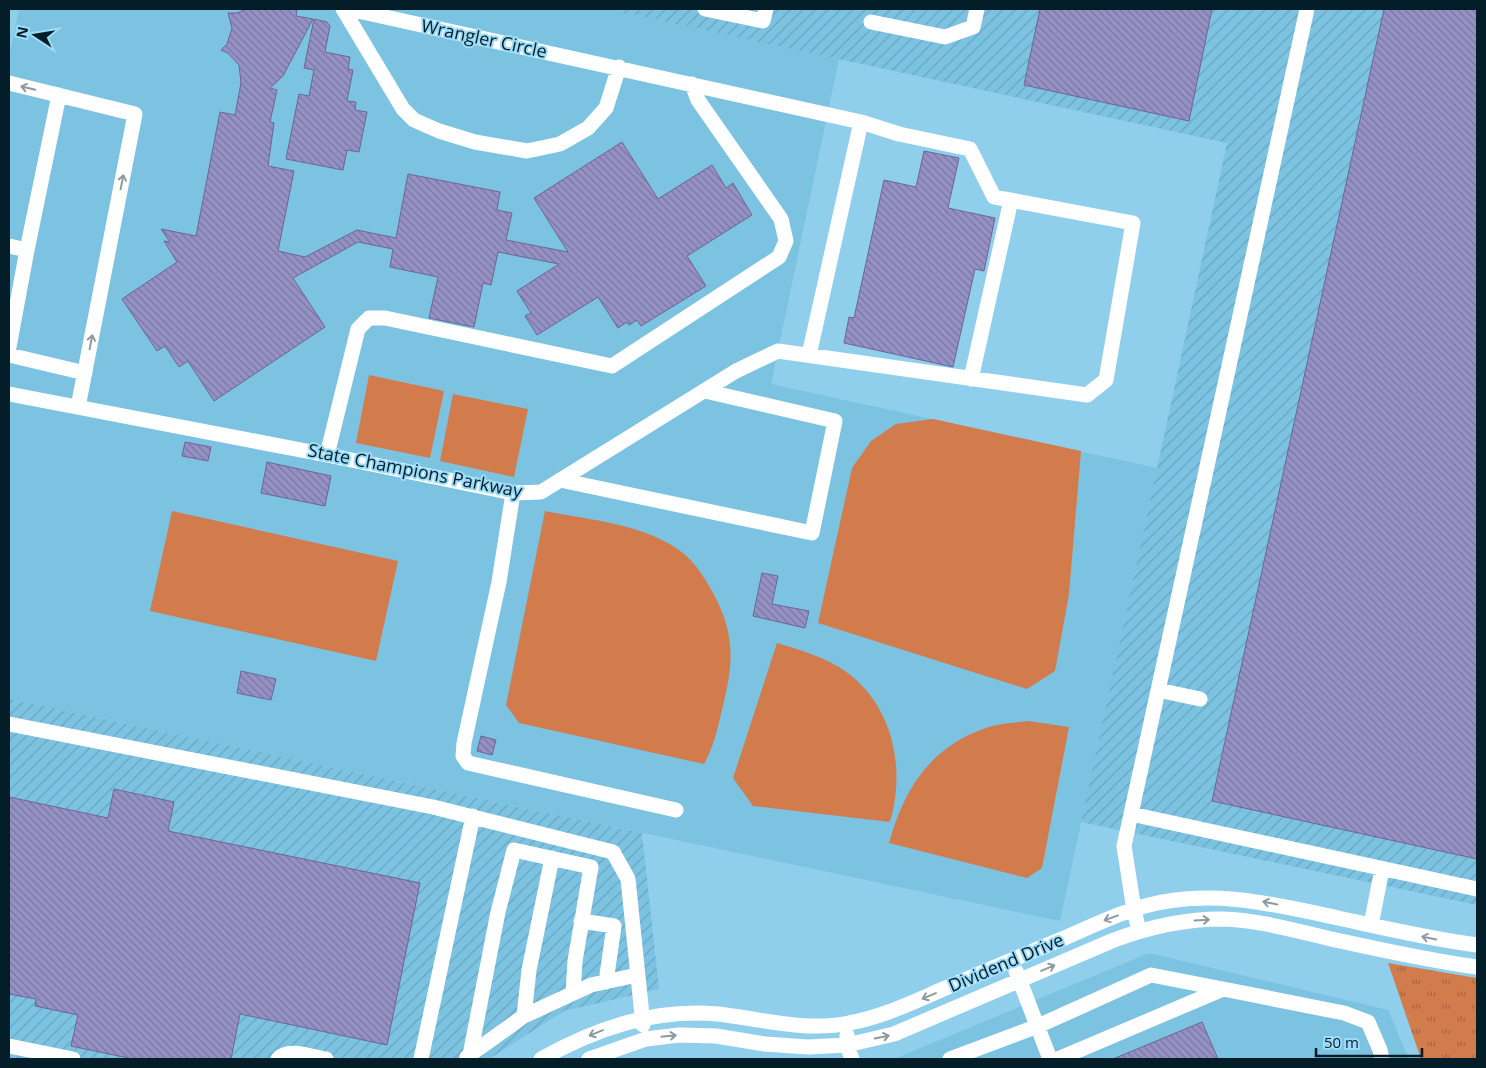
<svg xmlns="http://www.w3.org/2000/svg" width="1486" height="1068" viewBox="0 0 1486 1068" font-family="'Open Sans',sans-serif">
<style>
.built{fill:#7cc2e1}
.industrial{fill:url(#industrial-furrows)}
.grass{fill:url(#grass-tufts)}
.pitch{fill:#d27c4e}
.building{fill:url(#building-back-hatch);stroke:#6b6697}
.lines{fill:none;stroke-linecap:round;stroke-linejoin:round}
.minor{stroke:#fff;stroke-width:15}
.oneway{stroke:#8e9a9f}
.labels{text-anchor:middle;stroke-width:4;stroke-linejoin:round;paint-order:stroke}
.street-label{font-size:18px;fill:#041e29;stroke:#9ddcf9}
</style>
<defs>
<pattern id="industrial-furrows" width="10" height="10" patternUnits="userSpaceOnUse" patternTransform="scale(1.25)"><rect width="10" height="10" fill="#7cc2e1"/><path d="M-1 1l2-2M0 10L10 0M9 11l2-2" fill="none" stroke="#6aa6c1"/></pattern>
<pattern id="grass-tufts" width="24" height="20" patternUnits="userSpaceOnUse" patternTransform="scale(1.25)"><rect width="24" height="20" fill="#d27c4e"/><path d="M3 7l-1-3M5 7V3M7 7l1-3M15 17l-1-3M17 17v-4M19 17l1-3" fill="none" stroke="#a86541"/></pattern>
<pattern id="building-back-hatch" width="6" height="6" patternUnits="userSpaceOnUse" patternTransform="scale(1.25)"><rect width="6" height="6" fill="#9691c5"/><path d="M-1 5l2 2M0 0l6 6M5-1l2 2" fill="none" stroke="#7876a0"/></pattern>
</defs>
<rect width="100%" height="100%" fill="#90cfec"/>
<path class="built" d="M19 9H607L839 59 771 384 1157 468 1060 921 9 699V57Z
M1149 953 1388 1010 1409 1059H894Z"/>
<path class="industrial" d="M607 9H1477V905L1081 822 1227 143Z
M9 699 642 833 659 989 564 1011 489 1059H9Z"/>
<path class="grass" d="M1388 963 1477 978V1059H1421Z"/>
<path class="pitch" d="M369 375 444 391 430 458 356 443Z
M453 394 528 409 514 477 440 461Z
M933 419 1081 451 1069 594 1055 671 1027 689 818 623 852 468 871 441 896 424Z
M172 511 398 561 376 661 150 611Z
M545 511C590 520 646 524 683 553 696 564 705 578 713 593 737 637 733 666 721 714 717 731 713 748 704 764L519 723 506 705Z
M777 643C800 650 825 657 845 671 893 705 906 768 890 822L753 806 733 778Z
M1028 721 1069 727 1042 868 1027 878 889 843C904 789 930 747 986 728 999 723 1014 723 1028 721Z"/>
<path class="building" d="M247 9H297L296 16 313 19 283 76 270 88 277 90 270 122 274 123 268 166 294 171 278 251 305 257 357 230 396 238 408 174 500 192 497 210 512 213 506 240 568 252 534 198 622 142 658 199 712 165 726 188 733 183 752 215 687 256 706 286 641 326 637 320 629 325 627 322 618 328 598 297 537 335 525 316 531 313 517 291 559 264 498 252 491 285 483 283 474 327 429 318 438 277 390 267 393 249 358 242 293 278 325 327 214 401 188 361 179 367 165 346 157 351 122 299 177 262 164 241 170 242 161 229 196 236 220 112 235 115 241 83 239 65 228 53 221 50 227 44 232 28 228 13H237Z
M1040 9H1212L1189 121 1024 85Z
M1384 9H1477V859L1212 801Z
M314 19 327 22 330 26 325 52 350 57 348 69 353 70 347 101 356 102 355 110 367 112 359 152 347 150 343 170 286 159 299 94 309 96 314 70 304 68Z
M924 151 959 158 948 208 995 218 984 271 975 269 953 367 844 343 849 317 854 318 884 180 916 187Z
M185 442 211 447 208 461 182 456Z
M267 462 331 476 325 506 261 493Z
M762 573 778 576 772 604 809 611 805 628 753 616Z
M241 671 276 679 271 700 237 693Z
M481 736 496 740 492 755 477 751Z
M114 789 174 802 168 831 420 883 387 1045 240 1014 231 1059H133L71 1046 78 1015 35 1006 36 999 9 994V797L108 818Z
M1202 1022 1218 1059H1113Z"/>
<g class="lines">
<path class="minor" d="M343 9 403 109 414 120 439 131 475 142 527 151 560 144 588 128 606 108 619 67
M705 9 763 21 766 9
M871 22 945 37 973 27 977 9
M9 83 135 114 78 407
M9 246 27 250 9 347
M27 250 59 95
M9 355 85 373
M809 355 861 122
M971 379 1011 200
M9 394 327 455 513 493 541 492 736 371 778 351 1087 395 1106 380 1133 223 994 197 970 149 899 134 861 122 349 9
M327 455 358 329 369 318H385L612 366 779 257 786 241 781 219 698 100 692 84
M560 480 812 533 835 421 705 391
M513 493 499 582 464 743 463 756 468 763 676 810
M1158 690 1200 699
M9 724 433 807 613 852 628 879 643 1025
M1131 814 1477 889
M581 921 614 926 606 982
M1371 925 1382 869
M1139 931 1134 910 1124 846 1307 9
M1016 971 1050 1059
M524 1016 529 970 552 858
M847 1035V1045L852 1059
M9 1046 73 1059
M470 1055 498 912 514 850 591 867 575 961 573 993
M467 1057 524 1016 591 985 637 975
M278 1059C288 1047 312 1057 326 1059
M421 1059 473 816
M541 1059C595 1029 654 1008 718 1014 761 1019 806 1032 849 1023 882 1017 911 1003 941 990 983 972 1025 954 1067 937 1092 926 1118 913 1145 906 1210 888 1274 904 1338 918 1384 928 1430 939 1477 945
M589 1059 646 1039 679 1035 716 1036 765 1044 808 1047 847 1045 894 1034 1114 940C1149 927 1184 919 1222 919 1258 920 1293 930 1327 938 1377 949 1426 960 1477 967
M950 1059 1038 1026 1151 975 1223 989
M1058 1059 1223 989 1344 1013 1368 1022 1380 1050 1382 1059"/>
</g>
<defs><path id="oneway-shaft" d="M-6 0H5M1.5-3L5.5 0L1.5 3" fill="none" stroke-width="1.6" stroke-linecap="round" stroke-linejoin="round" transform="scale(1.25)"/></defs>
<g class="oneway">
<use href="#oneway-shaft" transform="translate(28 88) rotate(-167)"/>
<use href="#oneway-shaft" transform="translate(122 182) rotate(-79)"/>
<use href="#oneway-shaft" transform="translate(91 342) rotate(-79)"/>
<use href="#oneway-shaft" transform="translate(1270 903) rotate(-169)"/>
<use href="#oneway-shaft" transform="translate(1111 918) rotate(160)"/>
<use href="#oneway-shaft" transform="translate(1202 920) rotate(-3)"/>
<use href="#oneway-shaft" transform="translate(1429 938) rotate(-169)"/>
<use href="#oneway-shaft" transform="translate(1048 968) rotate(-23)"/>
<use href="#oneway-shaft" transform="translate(929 996) rotate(157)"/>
<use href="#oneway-shaft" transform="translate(596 1033) rotate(158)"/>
<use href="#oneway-shaft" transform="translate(669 1036) rotate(-6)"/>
<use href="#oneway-shaft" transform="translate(882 1037) rotate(-12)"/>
</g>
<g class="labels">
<g class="street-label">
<text transform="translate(484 39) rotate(12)" y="6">Wrangler Circle</text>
<text transform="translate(415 471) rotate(11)" y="6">State Champions Parkway</text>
<text transform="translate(1006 963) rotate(-23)" y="6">Dividend Drive</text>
</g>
</g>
<rect width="1486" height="1068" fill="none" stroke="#041e29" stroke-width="20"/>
<g transform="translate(35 35) rotate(282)" stroke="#9ddcf9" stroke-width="4" paint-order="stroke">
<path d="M0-4L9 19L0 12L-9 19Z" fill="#041e29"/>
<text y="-8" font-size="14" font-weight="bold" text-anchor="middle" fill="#041e29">N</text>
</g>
<path d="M1316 1048v8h106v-8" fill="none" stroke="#041e29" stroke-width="2.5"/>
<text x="1324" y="1048" font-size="15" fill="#041e29" stroke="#9ddcf9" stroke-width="4" paint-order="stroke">50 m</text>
</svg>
